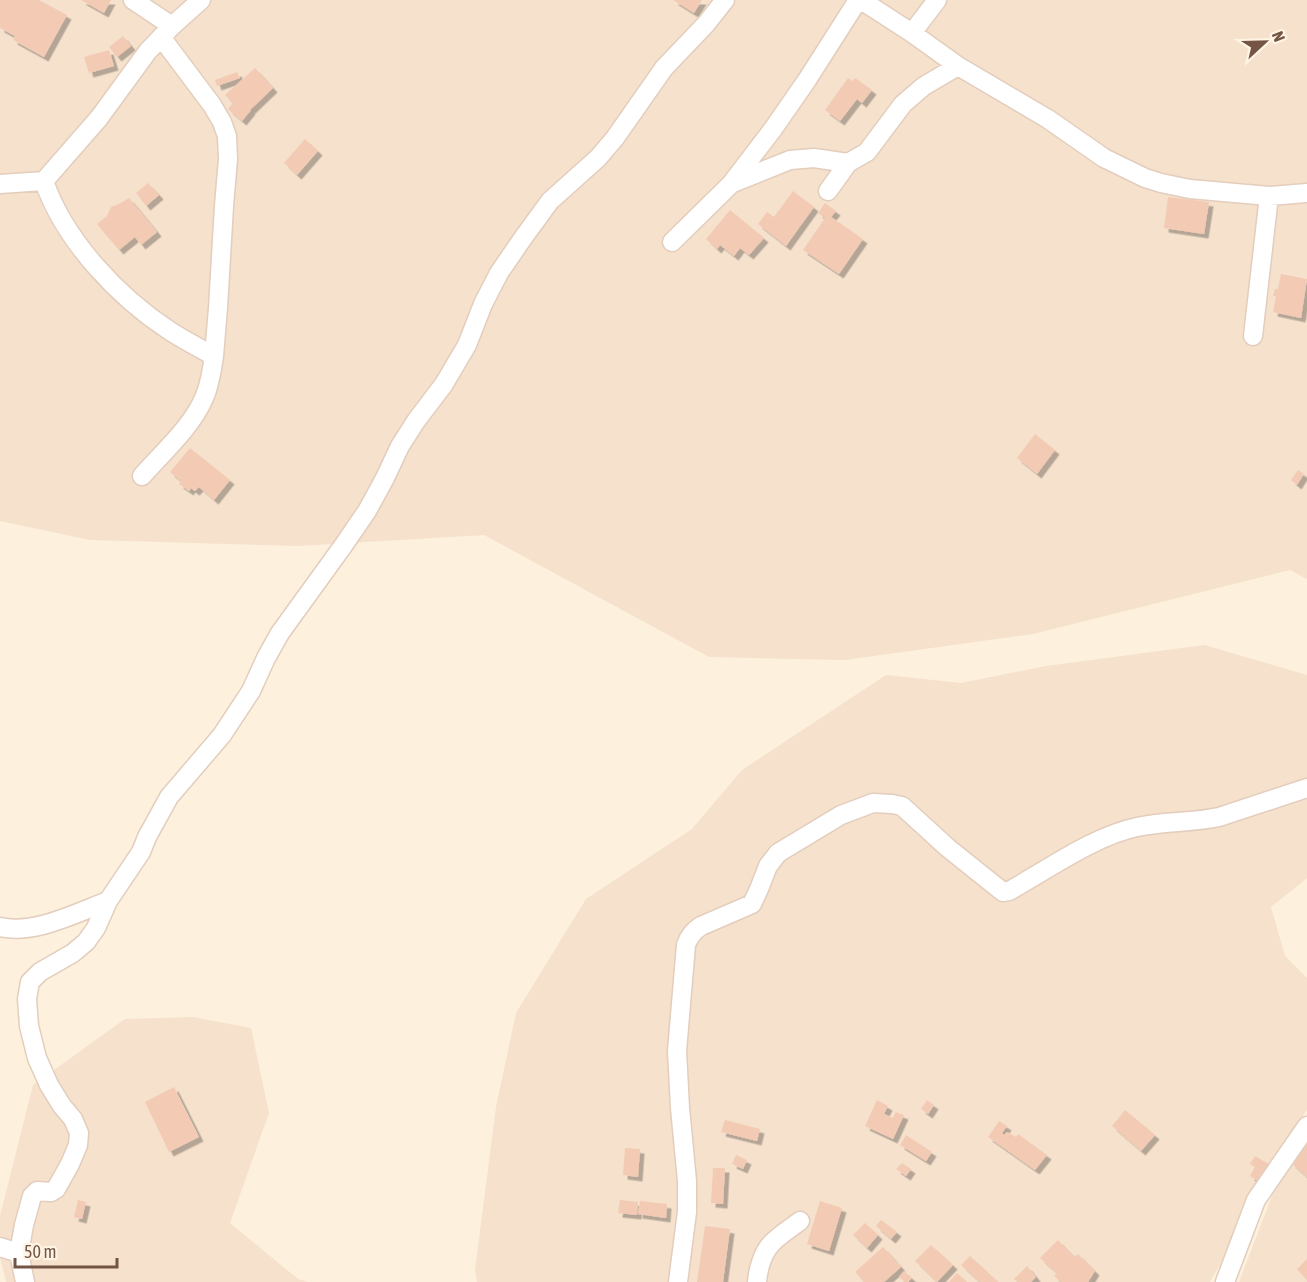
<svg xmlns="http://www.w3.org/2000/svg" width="1307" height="1282" viewBox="0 0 1307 1282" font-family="'Asap Condensed',sans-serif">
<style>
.residential{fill:#f5e1cc}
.building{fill:#f3cbb4;filter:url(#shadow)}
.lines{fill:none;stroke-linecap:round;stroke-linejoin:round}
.minor-casing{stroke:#e3cdbd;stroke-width:21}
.minor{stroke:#fff;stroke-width:18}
</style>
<defs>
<filter id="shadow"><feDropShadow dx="4.5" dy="4.5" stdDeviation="0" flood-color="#0004"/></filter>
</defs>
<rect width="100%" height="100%" fill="#fdf0dd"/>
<path class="residential" d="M0 0H1307V579L1290 570 1033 634 845 660 709 657 484 535 298 546 90 540 0 521Z
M1204 645 1307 675V878L1271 907 1285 956 1307 978V1109L1210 1282H477L475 1270 496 1107 516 1013 586 899 692 829 742 770 886 675 961 683 1046 666Z
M193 1017 251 1028 269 1113 230 1223 298 1279 308 1282H6L0 1258V1216L33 1085 125 1019Z
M1307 1141V1282H1239L1272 1196Z"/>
<path class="building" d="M0 0H39L67 15 44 57 13 40 15 36 0 28Z
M81 0H111L104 13Z
M673 0H702L694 13Z
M123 36 131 46 117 57 109 47Z
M109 50 114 66 89 73 84 57Z
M255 68 273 88 250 110H251L242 121 228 109 233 103 225 95Z
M237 72 240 78 217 86 215 80Z
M848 78 852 81 855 78 872 90 862 103 857 99 840 121 825 110Z
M305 139 318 151 297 175 284 163Z
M148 183 159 195 146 206 136 193Z
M793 191 814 207 786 246 758 224 767 212 774 217Z
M1168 197 1209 202 1204 234 1164 228Z
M129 198 157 232 141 245 135 237 119 250 97 224 107 216 111 207 119 204Z
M825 203 836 211 831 217 863 239 839 274 803 250 825 218 818 213Z
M730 210 764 238 749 255 740 248 734 256 720 245 717 249 706 239Z
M1281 274 1307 279 1301 318 1273 312 1276 296H1273L1275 289H1278Z
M1035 434 1055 450 1037 474 1017 458Z
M190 448 230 480 214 500 199 487 195 491 191 488 189 491 179 484 181 481 170 472Z
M1298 470 1304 474 1297 485 1291 480Z
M174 1087 199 1137 169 1152 145 1102Z
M877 1100 888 1106 884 1114 893 1118 896 1112 904 1115 893 1139 865 1126Z
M927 1100 934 1105 928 1114 921 1109Z
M1125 1110 1155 1135 1141 1151 1112 1126Z
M725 1120 760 1129 757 1141 721 1132Z
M999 1121 1007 1126 1002 1133 1004 1135 1007 1132 1016 1137 1018 1134 1047 1155 1035 1170 988 1137Z
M906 1135 932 1152 926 1161 900 1145Z
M1307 1145V1177L1291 1163Z
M625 1148 640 1149 638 1177 623 1175Z
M736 1155 747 1160 743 1169 732 1164Z
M1255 1156 1272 1166 1261 1183 1250 1176 1255 1167 1250 1164Z
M902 1163 911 1169 906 1176 896 1169Z
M713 1168H725L723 1204 711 1203Z
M78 1200 86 1202 82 1219 74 1217Z
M620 1200 638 1202 637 1215 618 1213Z
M640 1201 667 1204 666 1218 638 1214Z
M820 1201 842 1208 829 1251 807 1244Z
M881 1220 897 1232 891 1239 876 1226Z
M865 1223 878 1235 867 1248 853 1235Z
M705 1226 730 1229 723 1282H697Z
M1058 1240 1074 1257 1078 1254 1095 1271 1088 1282H1061L1054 1276 1057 1273 1040 1258Z
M931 1245 953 1265 937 1282 915 1261Z
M883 1247 901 1267 884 1282H864L855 1272Z
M970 1256 998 1282H980L961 1265Z
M1307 1259V1280L1297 1269Z
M1027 1266 1036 1277 1031 1282H1017L1014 1279Z
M904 1271 912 1278 908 1282H905L899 1277Z
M957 1273 967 1282H949Z"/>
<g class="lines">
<defs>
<path id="minor" d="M133 0 172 26
M861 0 912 33 958 66 1048 119 1104 158 1145 178 1161 183 1190 189 1269 196 1307 193
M912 33 937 0
M161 37 212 105 222 122 227 136 228 159 224 206 218 308 214 356
M44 181C64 240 118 297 170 331 184 340 199 348 214 356 212 370 210 385 204 398 191 428 163 452 142 476
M733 183 790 160 814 158 848 163
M0 184 44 181 99 118 148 51 172 26 201 0
M828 191 848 163 867 152 903 104 924 86 958 66
M672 242 731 184 773 129 807 80 858 0
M1253 336 1269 196
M0 927C34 935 76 913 108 901
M0 1247 19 1253
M25 1282 19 1253 24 1225 32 1196 37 1191 51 1192 56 1189 70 1164 78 1145 79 1133 73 1119 62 1106 49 1085 37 1058 29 1026 27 999 30 982 40 972 73 953 86 942 96 928 108 901 141 852 147 837 169 797 222 735 251 691 266 658 280 633 343 546 367 511 385 478 400 446 416 421 444 384 467 345 483 304 499 273 523 238 550 201 598 158 615 138 664 68 706 24 725 0
M678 1282 687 1212V1181L680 1108 677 1051 686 945C689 936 693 931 701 926L752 904 759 889 768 866 778 853 841 815 873 803 892 804 902 806 948 848 1003 892 1009 891C1047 870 1094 836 1137 827 1164 821 1192 823 1219 817L1307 788
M757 1282C758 1269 763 1251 773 1242 781 1234 791 1228 800 1221
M1225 1282 1256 1200 1307 1126"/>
</defs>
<use href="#minor" class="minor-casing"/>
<use href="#minor" class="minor"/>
</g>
<g transform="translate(1265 42) rotate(68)" stroke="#fff4e4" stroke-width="4.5" paint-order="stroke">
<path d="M0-4.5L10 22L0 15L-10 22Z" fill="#735445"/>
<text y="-9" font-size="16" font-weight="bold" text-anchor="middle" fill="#735445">N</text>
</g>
<path d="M15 1258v9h102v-9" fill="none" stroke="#735445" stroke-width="3"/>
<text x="24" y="1258" font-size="18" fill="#735445" stroke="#fff4e4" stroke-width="4.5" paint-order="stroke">50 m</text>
</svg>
